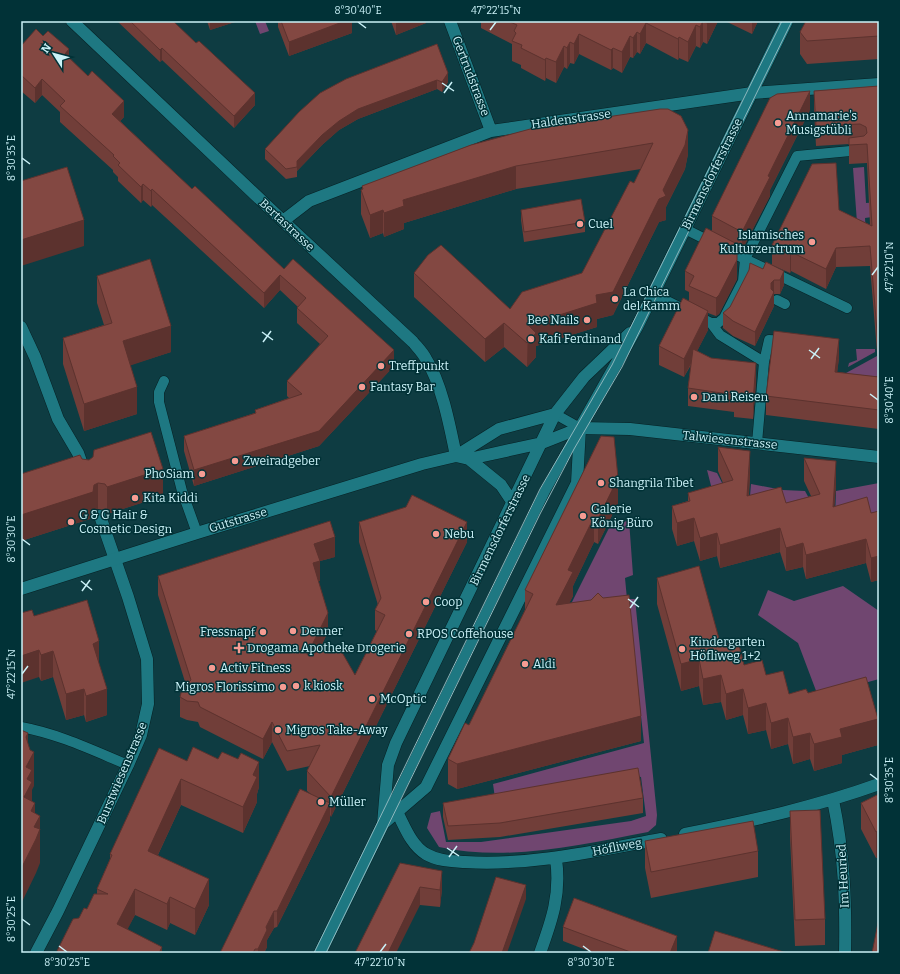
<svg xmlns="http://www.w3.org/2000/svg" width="900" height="974" viewBox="0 0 900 974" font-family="Bitter,serif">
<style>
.green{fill:#704670}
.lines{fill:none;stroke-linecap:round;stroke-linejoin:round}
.lane-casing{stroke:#062124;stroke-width:11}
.street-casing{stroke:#062124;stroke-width:13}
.secondary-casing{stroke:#062124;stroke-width:13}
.lane{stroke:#1e7882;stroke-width:10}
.street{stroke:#1e7882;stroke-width:12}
.secondary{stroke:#1e7882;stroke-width:12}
.tram{stroke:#8eb7bd;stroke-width:1}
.wall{fill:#713e39}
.shaded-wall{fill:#5c322e}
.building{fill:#834842;stroke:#5c322e}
.ticks{fill:none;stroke:#cbf2f8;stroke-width:1.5}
.poi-dot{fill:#f59c93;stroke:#013237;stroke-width:1.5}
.labels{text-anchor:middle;stroke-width:3;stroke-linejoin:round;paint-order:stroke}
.street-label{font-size:12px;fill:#cbf2f8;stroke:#013237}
.poi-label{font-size:12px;fill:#cbf2f8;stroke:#013237;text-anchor:start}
.neatline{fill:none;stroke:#cbf2f8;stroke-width:1.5}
.ticks-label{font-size:10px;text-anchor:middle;fill:#cbf2f8}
</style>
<rect width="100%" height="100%" fill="#0e3c42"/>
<path class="green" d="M255 21H265L269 31 260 34Z
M864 167 866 203 879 202V216L865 218 867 250H859L853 168Z
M856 349H875V352L848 367 849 363 857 360Z
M877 356 878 392 846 379V373Z
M707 470 717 473 736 510 719 517Z
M879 483V532L835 517 836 491Z
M751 484 783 490 805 491 821 520 749 508Z
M629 520 633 575 625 578 627 599H635L657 815 656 825 648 832C580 845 508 862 439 847L427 828 431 813 440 811 446 842H481L631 821 646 816 641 777 636 776 496 805 493 784 644 743 630 617 559 628 609 528Z
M843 586 879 611V679L818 696 798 643 758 615 768 590 794 601Z"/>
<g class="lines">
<defs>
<path id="lane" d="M653 294 711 323H718L724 318 743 281 745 259 685 229
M777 300 785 304
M847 308 745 259 797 156 861 150
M711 323 720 335 764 362
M164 381 159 392V402L182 491 197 533
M757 443 764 362 769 340 787 341
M21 727C59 734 92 750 128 765
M385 820 545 491 580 428 555 414"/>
<path id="street" d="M72 21 283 221 413 342C418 348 423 353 426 359 442 384 450 427 456 456
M450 21 491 131
M283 221 309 201 491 131 752 93 879 84
M21 327 35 357 58 419 78 453 84 470
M580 428 630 429 879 457
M833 800C844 853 846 900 845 953
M397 812C405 827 411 845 426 854 438 861 451 861 465 862 531 866 596 851 661 839
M685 834C751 821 815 807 879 784
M36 953 58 911 128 765 141 735 148 704 147 659 128 597 100 516
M540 953C552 920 561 894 556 859"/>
<path id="secondary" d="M456 456 469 459 542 443 580 428
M469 459 501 485 513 503
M21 589 197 533 422 464 456 456 499 429 555 414
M383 824 426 787 577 483 580 428 637 327 787 21
M320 953 383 824 388 765 396 743 555 414 584 377 630 333"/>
</defs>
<use href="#lane" class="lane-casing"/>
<use href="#street" class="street-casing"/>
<use href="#secondary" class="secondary-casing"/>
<use href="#lane" class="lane"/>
<use href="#street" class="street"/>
<use href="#secondary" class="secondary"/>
<path class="tram" d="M314 953 540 489 612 365 782 21
M326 953 540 514 574 449 622 367 792 21"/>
</g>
<path class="wall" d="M117 21H173L255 105 234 128 162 60 160 62Z
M207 21H238L210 30Z
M278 21H352V33L289 56 278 27Z
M391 21H426V23L396 35Z
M481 21H718L707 44 703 42 700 48 696 46 688 62 679 58 678 60 646 43 640 54 637 52 633 58 630 57 622 73 613 68 611 70 579 54 574 64 570 63 567 69 564 67 556 83 546 78 545 81 521 68V65L512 61V44L481 28Z
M725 21H758L752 34Z
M879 21V59L807 64 800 54V32Z
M43 36 69 57 124 117 120 121 192 189 284 269 394 366 319 446 194 486 184 451V436L255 413V410L289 398 287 396V381L320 344 297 323V308L298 307 280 290 264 308 152 205 151 207 143 200 141 203 118 181V177L113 172V170L60 122V112L42 95 35 103 21 91V46Z
M437 44 448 82 442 92 437 89 358 119 339 130 322 145 297 171V177L286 179 265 159V149Z
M879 86V376L870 266 836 267 826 289 791 271 790 273 772 265V245L839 210 870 225 867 163 849 164V144L816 146 814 110V91Z
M660 109 688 154 685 169 666 207V220L659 222 613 315 597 319V327L536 346V357L527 367 504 347 485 362 414 297V273L510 309 582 273 634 183 641 169 516 189 404 223V229L384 237 383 233 370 238 361 214V190H362V186Z
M810 110 770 190V196L742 250 737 248V279L719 314 716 316 708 313V330L697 351 756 381 753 419 734 417V412L688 406V388L691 365 684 377 659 365V346L689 301V292L685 290V271L712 231V216Z
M521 210 585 222V232L524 242 521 220Z
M766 262 784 285 780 294H774V306L755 346 733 336 723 328V313L730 307 763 269Z
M97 276 171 352 130 365 137 414 84 431 63 364V338L104 325 97 303Z
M839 358 837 372 879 377V429L766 415V396Z
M601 436 618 503 598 544 594 542 573 586V596L569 603 641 741 457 789 448 784V759L469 725 525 610V590Z
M718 447 750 475 749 496 786 503 811 496 804 481V458L836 485 834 506 871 513 879 511V580L871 582 866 563 806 579 803 567 786 571 780 552 720 568 717 556 700 561 694 541 677 546 672 529V506L688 501V493L723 483 718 471Z
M82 459 163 496 107 514 105 510 98 509 94 511 93 518 21 541V474Z
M359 522 467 542 331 817 330 815V820L277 927 274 928 267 940V947L264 953H220L311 794 307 791V771L310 766 287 771 272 742 263 759 200 727 198 722 187 720 180 717V697L186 685 158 595V576L335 557 320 561V581H318L328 632 318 652 355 675 377 631 375 630V610L378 605 359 542Z
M657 578 721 646 744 665 766 675 789 694 808 693 878 745 842 755V763L814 771 810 759 793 764 788 744 771 749 766 730 748 734 743 715 726 720 721 702 703 705 699 686 681 691 657 604Z
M34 616 99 666 107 715 86 722 84 715 66 720 53 677 41 681 39 677Z
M187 761 259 787 257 794V802L243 833 181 805 158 855 209 905 195 935 170 923 167 930 135 915 127 929 162 953H57V951L79 918 87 909 97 894V889L110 859V854Z
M879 794V857L876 858 861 829V803Z
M643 798V813L500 837 448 840 443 817V803Z
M790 811 825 919V945L795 946 790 837Z
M645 841 758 851V877L651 898 645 868Z
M400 863 442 889 440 907 420 905Z
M563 927 677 950 676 953H594L563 941Z"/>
<path class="shaded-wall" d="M210 21H238L210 30Z
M345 21H352V33L289 56V42Z
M401 21H426V23L396 35V23Z
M703 21V42L700 48V27Z
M708 21H718L707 44V23Z
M752 21H758L752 34Z
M646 23V43L640 54V34Z
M696 25V46L688 62V42Z
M637 32V52L633 58V38Z
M579 34V54L574 64V44Z
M630 36V57L622 73V52Z
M679 37V58L678 60V39Z
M570 42V63L567 69V48Z
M564 46V67L556 83V62Z
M162 48V60L160 62V50Z
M613 48V68L611 70V50Z
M69 49V65L65 54Z
M546 58V78L545 81V60Z
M448 73V82L442 92V82Z
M42 79V95L35 103V88Z
M437 80V89L358 119 339 130 322 145 297 171V177V161L322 135 339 121 358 109Z
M810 91V110L770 190V196L742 250V232L768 176Z
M255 93V105L234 128V116Z
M124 101V117L112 130V114Z
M688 130V154L685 169 666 207V220L659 222 613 315 597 319V327L536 346V357L527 367 528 325 596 295 663 190Z
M516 166V189L404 223V229L384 237V213L403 200Z
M143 184V200L141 203V187Z
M152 189V205L151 207V191Z
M383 210V233L370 238V215Z
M84 220V246L21 266V240Z
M737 244V279L719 314 716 316V298L734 250Z
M836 248V267L826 289V269Z
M791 252V271L790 273V254Z
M784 271V285L780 294V280Z
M280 275V290L264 308V293Z
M774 280V306L755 346V332L771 283Z
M708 311V330L684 377V359Z
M504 323V347L485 362V339Z
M171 326V352L123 368V341Z
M839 339V358L835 391V372Z
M394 350V366L319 446 194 486V470Z
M756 363V381L753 419V402Z
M137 387V414L84 431V404Z
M750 451V475L747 520V496Z
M836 461V485L833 530V507Z
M163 469V496L107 514V487Z
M618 478V503L598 544V519Z
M98 483V509L94 511 93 518 21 541V515L94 485Z
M594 517V542L573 586V596L556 630V605L568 570Z
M694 518V541L677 546V523Z
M467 522V542L331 817V797Z
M780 528V552L720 568V545Z
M717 533V556L700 561V538Z
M335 537V557L320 561V581L313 583V563L314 544Z
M866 539V563L806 579V555Z
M803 543V567L786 571V548Z
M879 556V580L871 582V558Z
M328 613V632L307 675V655Z
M99 641V667L93 644Z
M39 650V677L21 683V656Z
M53 651V677L41 681V655Z
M699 659V686L681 691V664Z
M721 675V702L703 705V679Z
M84 689V715L66 720V694Z
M107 689V715L86 722V696Z
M743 689V715L726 720V694Z
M766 703V730L748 734V708Z
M641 716V741L457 789V764Z
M788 718V744L771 749V723Z
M878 719V745L842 755V763L814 771V744L840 729Z
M272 722V742L263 759V739Z
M28 733V764L34 752V786L32 790V809L35 803V825L40 816V863L36 873 21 904V869L24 831 26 737Z
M810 733V759L793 764V737Z
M259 762V787L257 794V802L243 833V807L253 775Z
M181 779V805L148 876V851Z
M330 803V820L277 927V911Z
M879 830V857L876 858V832Z
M442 871V889L440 907V890Z
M209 879V905L195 935V909Z
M526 885V899L507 953H502Z
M420 887V905L396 953H388Z
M135 889V915L117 950V924Z
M170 897V923L167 930V904Z
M274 911V928L267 940V947L264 953H258V949L266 927Z
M677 936V950L676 953H670Z
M162 947V953H159Z"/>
<path class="building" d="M130 21H173L196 43 199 41 255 93 234 116 162 48 160 50Z
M281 21H345L289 42Z
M508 21H708L707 23 703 21 700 27 696 25 688 42 679 37 678 39 646 23 640 34 637 32 633 38 630 36 622 52 613 48 611 50 579 34 574 44 570 42 567 48 564 46 556 62 546 58 545 60 521 48 522 45 512 41 516 33 514 31 517 25Z
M806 21H879V36L807 41 800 32Z
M36 29 43 36 48 31 69 49 65 54 88 76 92 71 124 101 112 114 192 189 195 186 284 269 293 259 394 350 319 431 194 470 184 436 256 413 255 410 302 394 287 381 328 336 297 308 306 298 280 275 264 293 152 189 151 191 143 184 141 187 118 165 120 163 113 156 114 155 60 106 65 101 42 79 35 88 21 75V46Z
M437 44 448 73 442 82 437 80 358 109 339 121 322 135 297 161V167L286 169 265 149 299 112 320 93 346 79Z
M879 86V356L870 246 836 248 826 269 791 252 790 254 772 245 812 164 836 163 839 210 872 226 867 144 849 145V138L864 136 867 133 866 127 860 124 816 126 814 91Z
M810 91 768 176 770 177 742 232 712 216 770 98 777 94Z
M660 109H668L681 116 688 130 685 145 663 190 666 196 659 199 613 292 596 295 597 303 528 325 536 333 527 343 504 323 485 339 414 273 428 255 441 245 510 309 522 292 582 273 630 181 634 183 653 143 516 166 403 200 404 206 384 213 383 210 370 215 361 190 363 189 362 186 471 145 534 128Z
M67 167 84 220 21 240V181Z
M581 199 585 222 524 232 521 210Z
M706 228 737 244 734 250 737 252V260L719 295 716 298 689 286 694 276 685 271Z
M150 259 171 326 123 341 137 387 84 404 63 338 112 323 97 276Z
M766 262 784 271 780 280H774L771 283V289L774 292 755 332 733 321 723 313 730 307 749 270 750 263 763 269Z
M683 298 708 311 684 359 659 346Z
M774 331 839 339 835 372 879 377V410L766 396Z
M693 349 711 358 756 363 753 402 734 400 735 395 688 388Z
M151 432 163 469 107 487 105 484 98 483 94 485 93 492 21 515V474L80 455 82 459 89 460 93 457 94 450Z
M601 436 614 437 618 478 598 519 594 517 568 570 573 572 556 605 591 600 598 593 603 598 629 595 641 716 457 764 448 759 465 723 469 725 533 594 525 590Z
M718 447 750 451 747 496 781 487 786 503 820 494 804 458 836 461 833 507 867 497 871 513 879 511V556L871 558 866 539 806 555 803 543 786 548 780 528 720 545 717 533 700 538 694 518 677 523 672 506 690 501 688 493 733 480Z
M412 495 467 522 331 797 307 771 320 745 287 751 272 722 263 739 200 707 198 702 187 701 180 697 182 689 191 680 158 576 330 521 335 537 314 544 320 561 313 563 328 613 307 655 339 647 355 675 385 615 375 610 381 598 359 522 406 507Z
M699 566 721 646 738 641 744 665 762 660 766 675 783 671 789 694 806 689 808 693 866 677 878 719 840 729 842 737 814 744 810 733 793 737 788 718 771 723 766 703 748 708 743 689 726 694 721 675 703 679 699 659 681 664 657 578Z
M87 600 99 641 93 644 107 689 86 696 84 689 66 694 53 651 41 655 39 650 21 656V613L32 610 34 616Z
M21 730 28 733 26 737 30 750 34 752 26 767 32 770 27 779 32 782 24 797 35 803 31 811 40 816 34 827 40 829 36 839 21 869Z
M193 747 218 759 222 752 238 759 241 753 259 762 253 775 257 777 243 807 181 779 148 851 209 879 195 909 170 897 167 904 135 889 117 924 162 947 159 953H61L57 951 73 919 79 918 84 908 87 909 94 894H108L97 889 112 855 110 854 159 748 187 761Z
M638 768 643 798 500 823 448 826 443 803Z
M300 789 330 803 277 911H274L266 927 267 930 258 949H255L253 953H220Z
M879 794V830L876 832 861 803Z
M820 810 825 919 795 920 790 811Z
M753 821 758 851 651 872 645 841Z
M400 863 442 871 440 890 420 887 388 953H355Z
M496 877 526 885 502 953H469L474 943Z
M574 898 677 936 670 953H633L563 927Z
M879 918V953H872Z
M715 931 787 953H708Z"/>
<path class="ticks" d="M358 22 366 28M490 30 496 22M442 83 454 91M444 93 452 82M22 158 30 164M872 275 878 267M262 332 273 340M263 342 271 331M809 350 820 358M811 359 819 348M870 394 878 400M22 539 30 545M81 581 92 590M82 591 90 580M628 599 639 607M630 608 638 597M22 674 28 666M870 774 878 780M447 848 459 856M449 857 457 846M22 919 30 925M59 946 67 952M583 946 591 952M380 952 386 944"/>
<g class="poi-dot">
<circle cx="778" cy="123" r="4"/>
<circle cx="580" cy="224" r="4"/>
<circle cx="812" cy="242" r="4"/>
<circle cx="615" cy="299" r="4"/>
<circle cx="587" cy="320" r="4"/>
<circle cx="531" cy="339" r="4"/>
<circle cx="381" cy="366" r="4"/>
<circle cx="362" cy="387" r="4"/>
<circle cx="694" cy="397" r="4"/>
<circle cx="235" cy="461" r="4"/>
<circle cx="202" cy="474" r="4"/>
<circle cx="601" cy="483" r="4"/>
<circle cx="135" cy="498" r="4"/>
<circle cx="583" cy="516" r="4"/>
<circle cx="71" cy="522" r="4"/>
<circle cx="436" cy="534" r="4"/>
<circle cx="426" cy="602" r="4"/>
<circle cx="293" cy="631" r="4"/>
<circle cx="263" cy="632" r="4"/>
<circle cx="409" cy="634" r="4"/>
<path d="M237 642h4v4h4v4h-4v4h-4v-4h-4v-4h4z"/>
<circle cx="682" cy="649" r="4"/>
<circle cx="525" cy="664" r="4"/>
<circle cx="212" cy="668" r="4"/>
<circle cx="296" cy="686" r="4"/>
<circle cx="283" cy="687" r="4"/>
<circle cx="372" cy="699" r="4"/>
<circle cx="278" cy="730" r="4"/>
<circle cx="321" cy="802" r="4"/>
</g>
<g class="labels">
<g class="street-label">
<text transform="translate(471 76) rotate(69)" y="4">Gertrudstrasse</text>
<text transform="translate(571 119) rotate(-8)" y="4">Haldenstrasse</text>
<text transform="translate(712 174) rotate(-64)" y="4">Birmensdorferstrasse</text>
<text transform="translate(287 225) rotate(43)" y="4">Bertastrasse</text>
<text transform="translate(730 440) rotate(6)" y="4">Talwiesenstrasse</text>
<text transform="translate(238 520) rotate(-17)" y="4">Gutstrasse</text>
<text transform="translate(500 530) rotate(-64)" y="4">Birmensdorferstrasse</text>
<text transform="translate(122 773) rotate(-67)" y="4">Burstwiesenstrasse</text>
<text transform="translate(617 847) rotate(-11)" y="4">Höfliweg</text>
<text transform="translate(843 876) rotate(-93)" y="4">Im Heuried</text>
</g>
<g class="poi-label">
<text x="786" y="120">Annamarie’s<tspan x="786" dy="14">Musigstübli</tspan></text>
<text x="588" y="228">Cuel</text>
<text x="804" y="239" text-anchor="end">Islamisches<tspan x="804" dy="14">Kulturzentrum</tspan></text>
<text x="623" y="296">La Chica<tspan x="623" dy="14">del Kamm</tspan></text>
<text x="579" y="324" text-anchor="end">Bee Nails</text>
<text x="539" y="343">Kafi Ferdinand</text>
<text x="389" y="370">Treffpunkt</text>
<text x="370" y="391">Fantasy Bar</text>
<text x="702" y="401">Dani Reisen</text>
<text x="243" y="465">Zweiradgeber</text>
<text x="194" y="478" text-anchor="end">PhoSiam</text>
<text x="609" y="487">Shangrila Tibet</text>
<text x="143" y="502">Kita Kiddi</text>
<text x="591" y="513">Galerie<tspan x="591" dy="14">König Büro</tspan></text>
<text x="79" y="519">G &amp; G Hair &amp;<tspan x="79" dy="14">Cosmetic Design</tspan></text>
<text x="444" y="538">Nebu</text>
<text x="434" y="606">Coop</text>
<text x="301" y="635">Denner</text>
<text x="255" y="636" text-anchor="end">Fressnapf</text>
<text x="417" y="638">RPOS Coffehouse</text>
<text x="690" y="646">Kindergarten<tspan x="690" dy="14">Höfliweg 1+2</tspan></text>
<text x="247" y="652">Drogama Apotheke Drogerie</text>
<text x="533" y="668">Aldi</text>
<text x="220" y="672">Activ Fitness</text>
<text x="304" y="690">k kiosk</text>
<text x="275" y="691" text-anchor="end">Migros Florissimo</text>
<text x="380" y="703">McOptic</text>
<text x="286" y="734">Migros Take-Away</text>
<text x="329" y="806">Müller</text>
</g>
</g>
<rect width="900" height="974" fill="none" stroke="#013237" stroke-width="44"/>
<g transform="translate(54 54) rotate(306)" stroke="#013237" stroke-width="3" paint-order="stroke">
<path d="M0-3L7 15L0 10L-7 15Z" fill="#cbf2f8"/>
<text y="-6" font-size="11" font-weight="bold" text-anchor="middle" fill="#cbf2f8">N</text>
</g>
<rect x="22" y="22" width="856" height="930" class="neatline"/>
<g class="ticks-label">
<text x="358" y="14">8°30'40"E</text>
<text x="496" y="14">47°22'15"N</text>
<text transform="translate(11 158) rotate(-90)" y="4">8°30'35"E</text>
<text transform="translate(889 267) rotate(-90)" y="4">47°22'10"N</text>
<text transform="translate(889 400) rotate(-90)" y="4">8°30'40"E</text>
<text transform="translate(11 539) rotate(-90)" y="4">8°30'30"E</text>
<text transform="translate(11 674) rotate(-90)" y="4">47°22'15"N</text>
<text transform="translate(889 780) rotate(-90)" y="4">8°30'35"E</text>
<text transform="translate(11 919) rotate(-90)" y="4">8°30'25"E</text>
<text x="67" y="966">8°30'25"E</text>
<text x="380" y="966">47°22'10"N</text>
<text x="591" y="966">8°30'30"E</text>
</g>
</svg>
